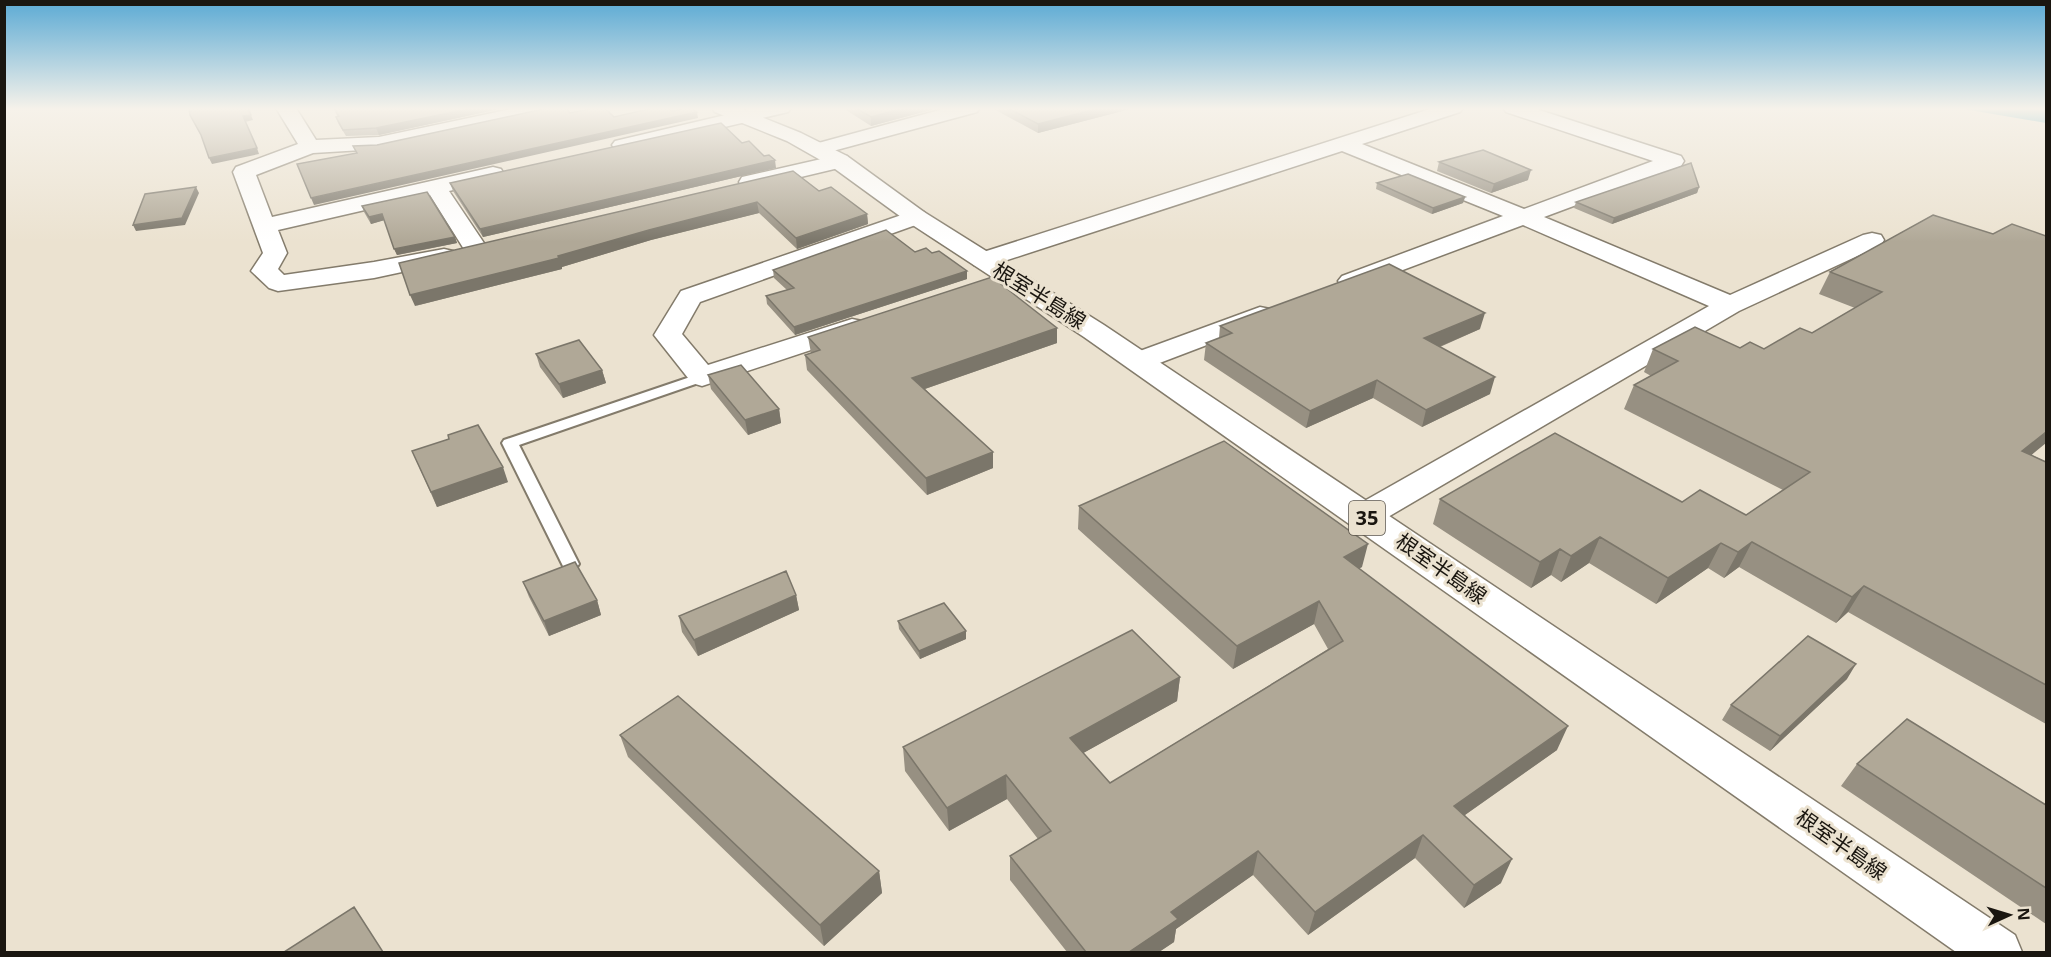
<svg xmlns="http://www.w3.org/2000/svg" width="2051" height="957" viewBox="0 0 2051 957" font-family="'Open Sans','Noto Sans JP',sans-serif">
<style>
.water{fill:#299bb7}
.lines{fill:none;stroke-linecap:round;stroke-linejoin:round}
.lane-casing{stroke:#837b6b;stroke-width:4}
.street-casing{stroke:#837b6b;stroke-width:3}
.primary-casing{stroke:#837b6b;stroke-width:3}
.lane{fill:#fff;fill-rule:evenodd}
.street{fill:#fff;fill-rule:evenodd}
.primary{fill:#fff;fill-rule:evenodd}
.wall{fill:#979082}
.shaded-wall{fill:#7b766a}
.building{fill:#b0a897;stroke:#7b766a;stroke-width:1.5}
.labels{text-anchor:middle;stroke-width:6;stroke-linejoin:round;paint-order:stroke}
.shield{fill:#ebe2d0;stroke:#59534a;stroke-width:1.5}
.shield-label{font-size:20px;font-weight:bold;fill:#1a1610}
.street-label{font-size:21px;fill:#1a1610;stroke:#ebe2d0}
</style>
<rect width="100%" height="100%" fill="#ebe2d0"/>
<path class="water" d="M1958 108H2046V123Z"/>
<g class="lines">
<defs>
<path id="lane" d="M702 373 709 377 707 380 519 445 579 564 576 568H564L502 443 504 440Z"/>
<path id="street" d="M276 108H296L316 140 379 137 516 108H554L551 112 544 114 379 149 313 153 256 175 272 217 493 167 501 169 504 174 501 179 449 191 488 249 485 254 476 256 467 254 430 195 278 230 287 253 278 269 284 275 374 262 444 249 453 251 456 256 453 261 374 278 278 291 269 288 251 271 263 253 233 172 236 167 298 144Z
M755 108H791L788 112 622 151 615 149 612 145 615 141Z
M947 108H980L977 112 818 155 811 153 808 149 811 145Z
M1433 108H1463L1460 112 1362 144 1524 209 1653 161 1506 112 1503 108H1533L1681 156 1684 161 1681 166 1544 217 1730 295 1863 235 1872 233 1881 235 1884 240 1881 245 1739 311 1376 524 1364 527 1352 524 1347 516 1352 508 1709 306 1523 225 1360 286 1351 289 1342 286 1338 281 1342 276 1503 216 1342 151 992 265 983 267 974 265 971 260 974 255Z
M839 155 847 156 850 161 847 166 750 189 742 187 739 182 742 177Z
M916 210 924 212 928 217 924 222 700 302 682 334 708 365 852 319 862 321 866 327 862 333 702 386 692 383 654 335 681 291Z
M1260 307 1270 309 1273 315 1270 321 1149 367 1139 370 1129 367 1125 361 1129 355Z"/>
<path id="primary" d="M712 108H739L801 133 847 156 924 212 1104 325 2015 935 2022 952H1956L1084 337 908 222 831 166 787 141 715 112Z"/>
</defs>
<use href="#lane" class="lane-casing"/>
<use href="#street" class="street-casing"/>
<use href="#primary" class="primary-casing"/>
<use href="#lane" class="lane"/>
<use href="#street" class="street"/>
<use href="#primary" class="primary"/>
</g>
<path class="wall" d="M333 108H504L379 135 346 136 338 123 336 117H338Z
M843 108H938L871 126Z
M992 108H1134L1038 133Z
M742 143 776 168 483 237 453 191 450 183Z
M1439 162 1528 180 1491 193 1437 171Z
M793 171 819 191 867 214 868 224 797 249 759 213 651 240 562 267V269L415 306Z
M1377 183 1465 197 1463 203 1432 214 1376 189Z
M1699 187 1697 193 1612 224 1574 208 1576 202Z
M362 206 455 237 457 243 397 255 384 220 371 224 364 212Z
M1933 215 2032 455 2046 462V724L1848 612 1836 623 1739 567 1724 578 1708 568 1656 604 1589 563 1561 582 1551 575 1531 588 1433 524 1440 499 1682 502 1746 515 1783 490 1624 409 1634 385 1651 376 1644 372 1653 349 1740 348 1764 349 1812 333 1855 308 1819 294 1830 272Z
M915 252 932 253 967 279 795 335 767 304 766 296 787 290 774 278 773 270Z
M1220 326 1480 329 1440 347 1490 394 1422 427 1373 398 1306 428 1204 360 1206 343 1219 338Z
M1057 328V343L925 389 993 452V468L927 495 807 370 805 355 811 353 808 337Z
M536 354 602 370 606 383 563 398 540 367Z
M708 375 779 409 781 423 748 435 711 389Z
M412 451 508 482 437 507Z
M1079 506 1362 567 1359 568 1557 750 1465 815 1501 883 1464 908 1415 858 1308 935 1253 875 1176 929 1174 942 1159 952H1067L1010 880V856L1038 839 1007 799 949 831 905 771 903 747 1180 677 1177 701 1083 753 1110 783 1328 649 1314 624 1233 669 1078 529Z
M523 582 597 600 601 615 549 636 529 597Z
M796 595 799 610 698 656 682 632 679 616Z
M898 621 966 639 920 659 899 629Z
M1847 679 1770 751 1722 720 1731 705Z
M620 735 879 871 882 893 824 946 628 757Z
M1857 764 2046 805V924L1841 786Z"/>
<path class="shaded-wall" d="M248 108 253 120 245 122 243 116Z
M473 108H504L379 135 376 128Z
M904 108H938L871 126V117Z
M1100 108H1134L1038 133V124Z
M697 112 698 118 314 205 311 198Z
M257 148 259 154 212 164 209 158Z
M775 160 776 168 483 237 480 229Z
M1531 170 1528 180 1491 193 1494 184Z
M196 187 199 193 185 225 136 231 133 225Z
M1699 187 1697 193 1612 224 1614 218Z
M1465 197 1463 203 1432 214 1433 208Z
M757 202 759 213 651 240 562 267V269L415 306 410 295 558 256 649 230Z
M382 214 385 220 371 224 369 217Z
M867 214 868 224 797 249 796 238Z
M455 237 457 243 397 255 394 249Z
M967 271V279L795 335 794 327Z
M1485 313 1480 329 1420 355 1424 338Z
M1057 328V343L913 393 912 378Z
M602 370 606 383 563 398 559 384Z
M1495 377 1490 394 1422 427 1426 410Z
M1377 380 1373 398 1306 428 1310 411Z
M779 409 781 423 748 435 745 420Z
M2046 432V443L2006 476 2022 451Z
M993 452V468L927 495 926 478Z
M503 467 508 482 437 507 431 492Z
M1600 537 1589 563 1561 582 1571 556Z
M1752 542 1739 567 1724 578 1738 552Z
M1721 543 1708 568 1656 604 1668 578Z
M1368 544 1362 567 1339 580 1344 557Z
M1560 549 1551 575 1531 588 1540 562Z
M1864 586 1848 612 1836 623 1852 597Z
M796 595 799 610 698 656 694 640Z
M597 600 601 615 549 636 544 621Z
M1319 601 1314 624 1233 669 1237 646Z
M966 631V639L920 659 919 651Z
M1856 664 1847 679 1770 751 1780 736Z
M1180 677 1177 701 1069 761 1070 738Z
M1568 726 1557 750 1445 829 1454 806Z
M1006 775 1007 799 949 831 947 808Z
M1423 835 1415 858 1308 935 1315 912Z
M1258 851 1253 875 1176 929 1174 942 1159 952H1129L1171 912Z
M1512 859 1501 883 1464 908 1474 885Z
M879 871 882 893 824 946 820 925Z"/>
<path class="building" d="M189 108H248L251 115 243 116 257 148 209 158 201 135 190 115Z
M334 108H473L376 128 343 130 336 117 339 116Z
M548 108H566L570 113 594 108H605L614 117 653 108H669L672 111 687 108H692L697 112 311 198 297 164 357 153 353 146 377 145Z
M856 108H904L871 117Z
M1008 108H1100L1038 124Z
M721 123 742 143 749 141 764 156 769 155 775 160 480 229 450 183Z
M1483 150 1531 170 1494 184 1439 162Z
M1691 163 1699 187 1614 218 1576 202Z
M793 171 819 191 831 187 867 214 796 238 757 202 649 230 558 256 559 258 410 295 399 263Z
M1408 174 1465 197 1433 208 1377 183Z
M196 187 182 218 133 225 145 194Z
M427 192 455 237 394 249 382 214 369 217 362 206Z
M1933 215 1993 234 2012 224 2046 236V432L2022 451 2046 462V685L1864 586 1852 597 1752 542 1738 552 1721 543 1668 578 1600 537 1571 556 1560 549 1540 562 1440 499 1555 433 1682 502 1700 490 1746 515 1810 472 1634 385 1678 361 1653 349 1695 327 1740 348 1750 342 1764 349 1800 328 1812 333 1882 292 1830 272Z
M886 230 915 252 926 248 932 253 939 251 967 271 794 327 766 296 794 288 773 270Z
M1389 264 1485 313 1424 338 1495 377 1426 410 1377 380 1310 411 1206 343 1232 333 1220 326Z
M992 277 1057 328 912 378 993 452 926 478 805 355 820 350 808 337Z
M579 340 602 370 559 384 536 354Z
M741 365 779 409 745 420 708 375Z
M478 425 503 467 431 492 412 451 449 439 448 435Z
M1224 441 1368 544 1344 557 1568 726 1454 806 1512 859 1474 885 1423 835 1315 912 1258 851 1171 912 1178 919 1129 952H1086L1010 856 1051 831 1006 775 947 808 903 747 1132 630 1180 677 1070 738 1110 783 1343 641 1319 601 1237 646 1079 506Z
M575 562 597 600 544 621 523 582Z
M786 571 796 595 694 640 679 616Z
M944 603 966 631 919 651 898 621Z
M1808 636 1856 664 1780 736 1731 705Z
M678 696 879 871 820 925 620 735Z
M1907 719 2046 805V888L1857 764Z
M354 907 383 952H284Z"/>
<linearGradient id="sky" x2="0" y2="1"><stop stop-color="#5baad4"/><stop offset="0.45" stop-color="#f6f2ea"/><stop offset="1" stop-color="#f6f2ea" stop-opacity="0"/></linearGradient>
<rect width="2051" height="242" fill="url(#sky)"/>
<g class="labels">
<rect class="shield" x="1349" y="501" width="36" height="34" rx="4.5"/>
<g class="shield-label">
<text x="1367" y="525">35</text>
</g>
<g class="street-label">
<text transform="translate(1039 296) rotate(32)" y="7">根室半島線</text>
<text transform="translate(1441 569) rotate(35)" y="7">根室半島線</text>
<text transform="translate(1841 845) rotate(35)" y="7">根室半島線</text>
</g>
</g>
<rect width="2051" height="957" fill="none" stroke="#1a1610" stroke-width="12"/>
<g transform="translate(2009 915) rotate(86)" stroke="#ebe2d0" stroke-width="4.5" paint-order="stroke">
<path d="M0-4.5L10 22L0 15L-10 22Z" fill="#1a1610"/>
<text y="-9" font-size="16" font-weight="bold" text-anchor="middle" fill="#1a1610">N</text>
</g>
</svg>
